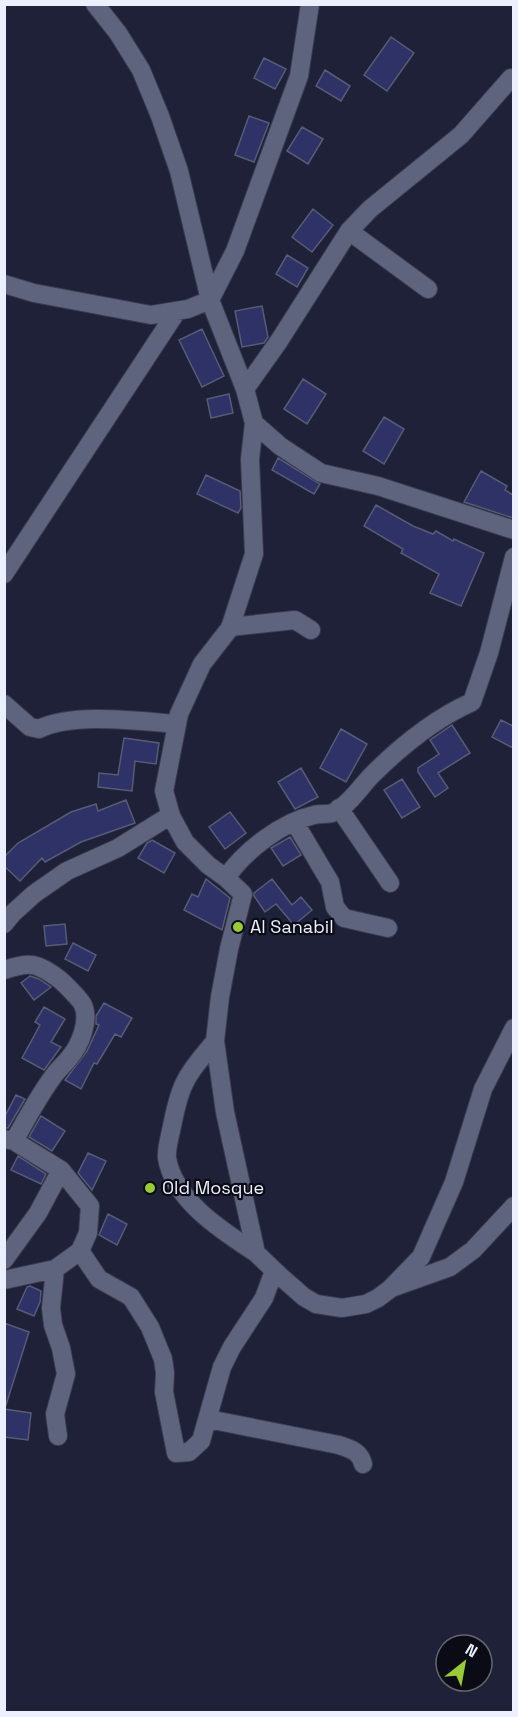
<svg xmlns="http://www.w3.org/2000/svg" width="518" height="1717" viewBox="0 0 518 1717" font-family="'Space Grotesk',sans-serif">
<style>
.building{fill:#2e3267;stroke:#575c75;stroke-width:1.5}
.lines{fill:none;stroke-linecap:round;stroke-linejoin:round}
.minor-casing{stroke:#3a3c4e;stroke-width:20}
.minor{stroke:#5f647e;stroke-width:18}
.poi-dot{fill:#98cb37;stroke:#0a0b15;stroke-width:2}
.labels{text-anchor:middle;stroke-width:4.5;stroke-linejoin:round;paint-order:stroke}
.poi-label{font-size:18px;fill:#ebeffe;stroke:#0a0b15;text-anchor:start}
</style>
<rect width="100%" height="100%" fill="#1e2137"/>
<path class="building" d="M391 37 414 53 387 91 364 75Z
M264 58 286 69 275 89 254 78Z
M325 70 350 86 341 101 316 86Z
M249 116 269 123 254 162 235 155Z
M302 127 323 139 308 164 287 151Z
M313 209 333 225 312 252 292 237Z
M287 255 308 268 297 287 276 274Z
M262 306 268 337 264 343 242 347 235 311Z
M202 329 224 376 202 387 179 340Z
M303 379 326 394 307 424 284 409Z
M229 394 233 413 211 418 207 399Z
M384 417 404 429 384 464 363 451Z
M278 458 320 484 314 494 272 470Z
M481 471 507 486 505 490 513 495V518L464 502Z
M206 475 240 491 241 508 238 513 197 494Z
M376 505 413 526 433 534 436 531 453 541 454 539 484 553 461 606 430 593 439 574 401 553 403 549 364 526Z
M501 720 513 726V748L492 737Z
M452 725 470 753 438 773 448 788 435 797 418 772V768L439 754 430 740Z
M341 729 367 744 346 782 320 768Z
M124 738 159 743 156 764 135 761 132 791 98 787 99 773 118 775Z
M301 768 318 797 295 809 278 782Z
M402 779 420 807 402 818 384 790Z
M126 800 135 823 81 842 45 862 42 858 20 881 4 866V857L18 843 71 812 96 804 98 811Z
M230 812 246 833 225 849 209 827Z
M290 837 301 855 283 866 271 848Z
M152 840 175 853 164 873 138 858 147 843Z
M206 879 230 898 222 930 184 910 192 894 198 897Z
M272 879 292 905 301 897 312 910 294 925 276 904 265 912 254 896V893Z
M65 924 67 944 46 946 44 926Z
M73 943 96 955 88 971 65 959Z
M30 976 39 979 51 987 34 1000 21 983Z
M104 1003 132 1018 121 1037 115 1034 97 1064 94 1063 81 1089 65 1080 87 1051 99 1025 96 1024V1016Z
M44 1007 65 1019 51 1042 61 1047 44 1070 22 1058 40 1025 35 1022Z
M16 1095 25 1099 8 1128H4V1118Z
M41 1116 65 1131 52 1151 29 1137Z
M88 1153 106 1161 92 1190 78 1173Z
M18 1156 46 1174 41 1184 11 1170Z
M108 1214 127 1224 117 1245 99 1235Z
M30 1286 41 1291 40 1302 34 1316 17 1309 27 1287Z
M4 1323 29 1332 6 1405H4Z
M4 1409 31 1413 28 1440 4 1437Z"/>
<g class="lines">
<defs>
<path id="minor" d="M95 4 118 33 141 70 160 116 179 171 210 300 245 389 254 423 280 446 321 473 378 486 514 530
M349 231 428 289
M4 284 34 293 151 315 188 309 210 300 235 251 299 76 310 4
M245 389 279 341 349 231 370 209 461 135 511 78
M254 423 250 459 254 554 230 628 202 664 179 714 164 791 171 816 185 842 208 865 226 878 243 894 229 949 220 997 215 1041 225 1112 256 1253 280 1276 304 1297 316 1304 342 1308 366 1304 378 1298 390 1289 421 1257 454 1182 483 1089 514 1028
M4 574 177 311
M230 627 295 620 311 630
M4 704 30 727 39 729C72 712 139 721 177 724
M339 808 390 883
M295 823 330 882 335 907 344 918 388 928
M226 878C244 851 282 822 314 815 320 813 327 815 332 813 347 808 361 786 372 775 401 746 434 719 472 702L489 653 514 557
M4 924 13 913 34 894 67 871 118 848 171 815
M4 970C31 961 37 963 59 979 64 983 81 1000 83 1005 90 1021 80 1045 70 1057 65 1064 57 1070 52 1078 38 1097 26 1120 14 1141
M215 1041C205 1054 192 1067 185 1082 178 1095 175 1112 172 1126 170 1136 166 1149 167 1158 174 1201 224 1232 256 1253
M4 1139 14 1141 61 1170 90 1206 88 1233 80 1251 99 1279 131 1297 150 1327 163 1359 165 1373 164 1392 176 1453 189 1452 201 1441 222 1367 232 1347 264 1298 274 1271
M4 1260 38 1213 61 1170
M55 1269 51 1308 53 1325 61 1348 66 1374 55 1414 58 1436
M4 1280 55 1269 80 1251
M394 1287 450 1267 473 1250 514 1206
M208 1419 339 1445C350 1449 360 1451 363 1464"/>
</defs>
<use href="#minor" class="minor-casing"/>
<use href="#minor" class="minor"/>
</g>
<g class="poi-dot">
<circle cx="238" cy="927" r="6"/>
<circle cx="150" cy="1188" r="6"/>
</g>
<g class="labels">
<g class="poi-label">
<text x="250" y="933">Al Sanabil</text>
<text x="162" y="1194">Old Mosque</text>
</g>
</g>
<rect width="518" height="1717" fill="none" stroke="#ebeffe" stroke-width="12"/>
<g transform="translate(464 1663) rotate(31)"><circle r="28" fill="#0a0b15" stroke="#646672" stroke-width="1.5"/>
<path d="M0-4.5L10 22L0 15L-10 22Z" fill="#98cb37"/>
<text y="-9" font-size="16" font-weight="bold" text-anchor="middle" fill="#ebeffe">N</text>
</g>
</svg>
